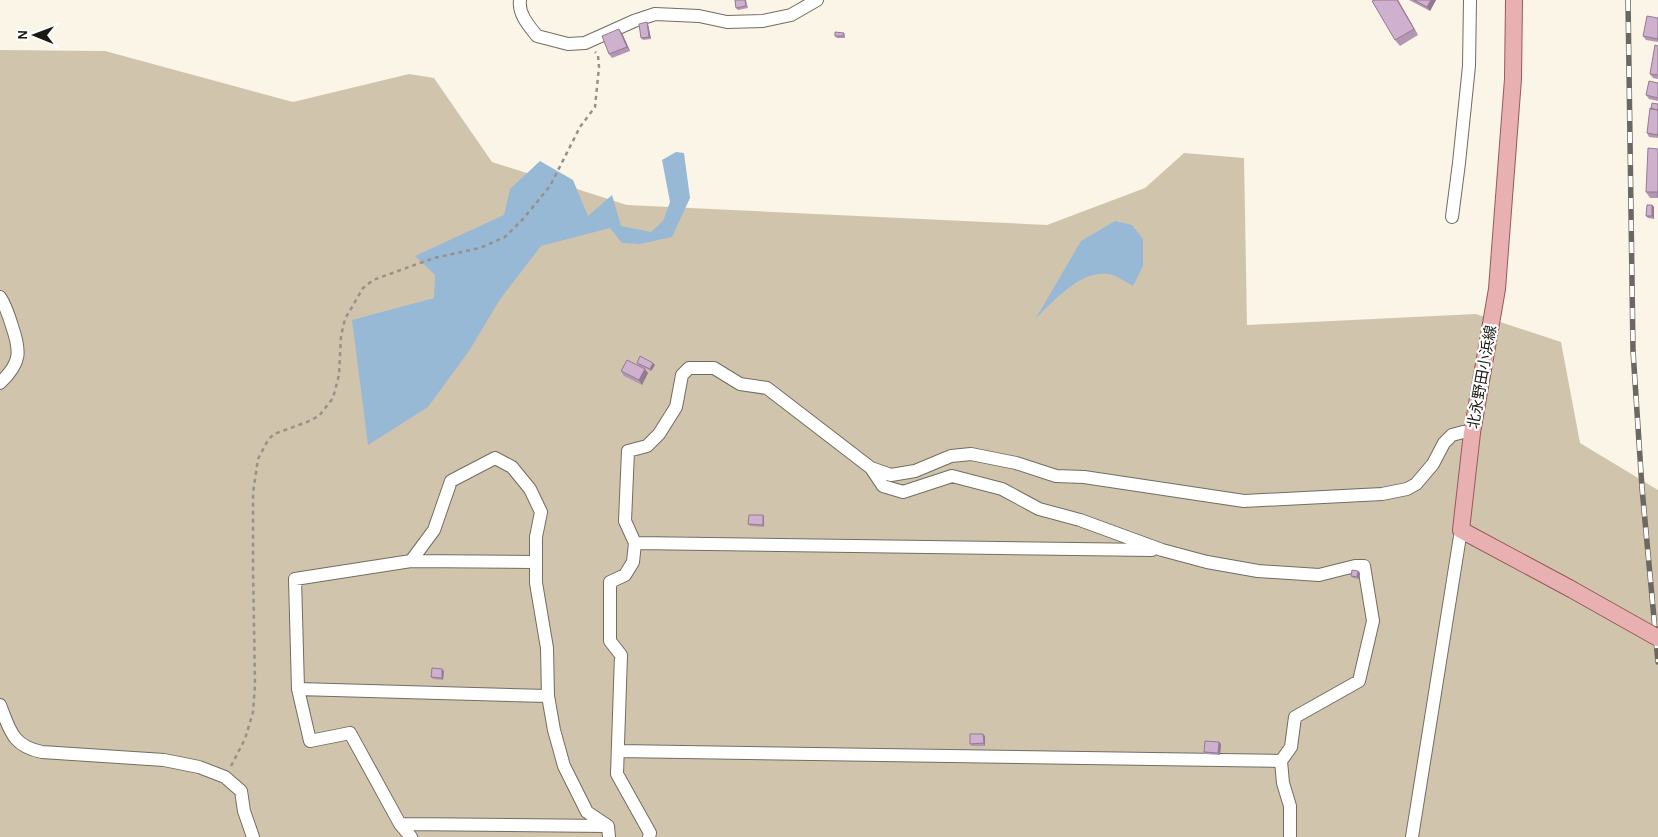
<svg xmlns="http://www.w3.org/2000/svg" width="1658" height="837" viewBox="0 0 1658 837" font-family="'Alegreya Sans','Noto Sans JP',sans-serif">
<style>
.green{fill:#d0c5ac}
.water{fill:#97b9d6}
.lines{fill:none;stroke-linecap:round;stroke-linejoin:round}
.minor-casing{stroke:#726d61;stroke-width:14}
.major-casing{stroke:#985959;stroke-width:18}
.path{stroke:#969288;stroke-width:2.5;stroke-dasharray:4 4;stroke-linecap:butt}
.minor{stroke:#fff;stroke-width:12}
.major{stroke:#e9b0b2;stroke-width:16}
.rail-casing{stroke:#6c6860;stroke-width:5.5}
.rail{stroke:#fff;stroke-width:4;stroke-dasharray:11;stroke-linecap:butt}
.major-bridge-casing{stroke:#985959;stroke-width:18;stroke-linecap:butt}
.major-bridge{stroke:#e9b0b2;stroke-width:16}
.wall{fill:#b397b2}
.shaded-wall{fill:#927b91}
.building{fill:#d0b0cf;stroke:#927b91}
.labels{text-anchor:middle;stroke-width:4.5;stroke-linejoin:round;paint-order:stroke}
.street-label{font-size:15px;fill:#1b1914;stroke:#fff}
</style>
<rect width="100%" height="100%" fill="#fbf5e8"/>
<path class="green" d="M0 50 105 51 293 102 409 74 434 78 492 162 627 205 1047 225 1145 188 1184 153 1244 158 1247 325 1476 314 1561 342 1580 443 1658 490V837H0Z"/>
<path class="water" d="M676 152 684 153 690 198 672 237 640 244 622 243 610 228 541 246 501 298 469 351 428 407 368 445 352 320 434 298 435 275 415 256 504 215 510 189 540 161 573 180 588 216 612 195 621 226 651 232 663 221 670 202 662 160Z
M1115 221 1132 225 1143 239V266L1133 286C1126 282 1116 275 1108 274 1080 270 1054 301 1036 318L1081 241Z"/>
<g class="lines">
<defs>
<path id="minor" d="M520 0C518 14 529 26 537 36L568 44 585 43 634 21 655 14 699 16 727 22 763 21 791 15 817 0
M1452 217 1459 163 1469 66 1470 0
M0 297C6 306 9 316 12 326 21 352 21 363 0 383
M871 468 883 486 903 492 952 476 1002 489 1039 509 1080 520 1162 550 1207 562 1258 571 1319 575 1355 566H1364L1373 621 1359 681 1295 717 1291 747 1281 761 1283 783 1290 806V837
M635 543 1152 550
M411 561 535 562
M298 689 548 696
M0 705C10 730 12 746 42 752L164 760 199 767 225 777 241 791 244 811 253 837
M618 751 1281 761
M400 824 607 826
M411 837 400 824 350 733 310 741 298 689 295 579 411 561 434 530 451 481 495 458 512 467 530 489 541 512 536 537V583L547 648 548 696 554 730 564 766 587 812 608 826 609 837
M649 837 650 833 617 774 621 655 610 641V582L625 575 633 562 635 543 625 521 628 451 647 446 659 434 676 407 682 375 689 368H714L740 384 767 388 871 468 891 475 915 471 951 456 971 454 1016 463 1056 476 1084 477 1244 501 1382 494 1407 489 1416 484 1433 464 1444 443 1452 435 1463 432 1472 433
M1412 837 1461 530"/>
<path id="major" d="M1514 0 1513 79 1497 289 1472 433 1461 530 1571 589"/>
</defs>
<use href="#minor" class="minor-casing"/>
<use href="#major" class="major-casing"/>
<path class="path" d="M231 766 245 739 253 712 255 685 253 568V493L258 459 268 440 274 434 307 422 319 416 333 398 339 375 341 336 345 319 363 288 373 280 434 258 480 248 505 237 523 219 550 186 580 127 595 107 599 67 598 55 595 52"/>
<use href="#minor" class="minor"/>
<use href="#major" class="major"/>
<defs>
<path id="rail" d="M1628 0 1633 351 1642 488 1658 662"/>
</defs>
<use href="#rail" class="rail-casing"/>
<use href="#rail" class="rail"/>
<defs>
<path id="major-bridge" d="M1571 589 1658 638"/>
</defs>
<use href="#major-bridge" class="major-bridge-casing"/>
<use href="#major-bridge" class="major-bridge"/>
</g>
<path class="wall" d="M735 0H746L748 8 738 10 736 8Z
M1398 0 1418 35 1400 46 1395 40Z
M1409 0H1436L1430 11Z
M1658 18V42L1646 40 1643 36Z
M647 22 648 24 651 39 643 40 641 38Z
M622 33 630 51 612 58 609 54Z
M844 33 845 35V38H837L835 36Z
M1658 46V79L1653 78 1650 74Z
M1658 83V101L1649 99 1646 95Z
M1658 104V138L1649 137 1647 133Z
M1658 149V198H1650L1646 192Z
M1652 205 1654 207V219L1648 218 1646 216Z
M637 363 655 365 651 371 638 365Z
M645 369 648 373 642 385 624 376 621 371Z
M763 515 764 517V527L750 526 748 524Z
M1358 571 1360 573 1359 579 1353 578 1351 576Z
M444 671 443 680 433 679 431 677Z
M985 736V746H972L970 744Z
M1219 742 1221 744 1220 755 1205 754 1204 752Z"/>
<path class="shaded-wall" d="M1397 0H1398L1418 35 1414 29Z
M1431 0H1436L1430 11 1427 7Z
M647 22 648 24 651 39 649 37Z
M619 29 622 33 630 51 627 47Z
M1652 205 1654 207V219L1652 216Z
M653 363 655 365 651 371 650 369Z
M645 369 648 373 642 385 639 380Z
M763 515 764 517V527L763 525Z
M1358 571 1360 573 1359 579 1357 577Z
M442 669 444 671 443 680 442 678Z
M983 734 985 736V746L984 743Z
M1219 742 1221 744 1220 755 1218 753Z"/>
<path class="building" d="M735 0H745L746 6 736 8Z
M1375 0H1397L1414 29 1395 40 1372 1Z
M1414 0H1431L1427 7Z
M1647 16 1658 18V39L1643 36Z
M647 22 649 37 641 38 639 24Z
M619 29 627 47 609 54 602 36Z
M835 32 844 33 843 36H835Z
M1655 45 1658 46V75L1650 74Z
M1649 81 1658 83V98L1646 95Z
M1652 103 1658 104V110L1651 109Z
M1650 108 1658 110V135L1647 133Z
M1648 148 1658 149V197V192H1646Z
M1647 205H1652V216H1646Z
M640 356 653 363 650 369 637 363Z
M627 360 645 369 639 380 621 371Z
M749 515H763V525L748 524Z
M1352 570 1358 571 1357 577 1351 576Z
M432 668 442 669V678L431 677Z
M970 734H983L984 743 970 744Z
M1205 741 1219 742 1218 753 1204 752Z"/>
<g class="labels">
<g class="street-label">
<text transform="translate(1482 377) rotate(-80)" y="5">北永野田小浜線</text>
</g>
</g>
<g transform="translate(35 35) rotate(271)" stroke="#ffffff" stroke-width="4" paint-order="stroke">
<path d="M0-4L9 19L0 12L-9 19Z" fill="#1b1914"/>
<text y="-8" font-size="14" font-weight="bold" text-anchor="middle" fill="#1b1914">N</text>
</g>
</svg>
